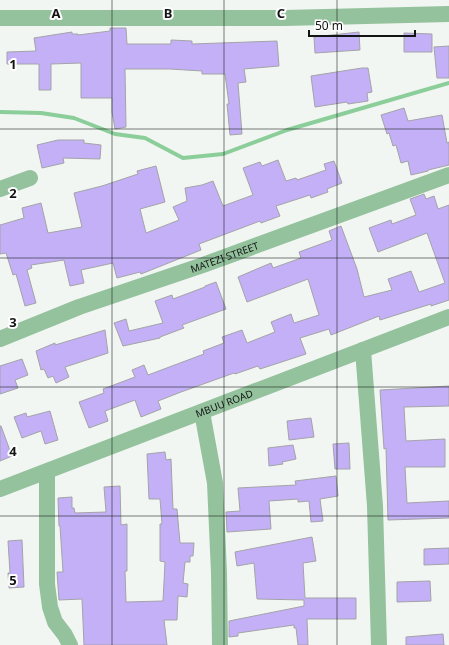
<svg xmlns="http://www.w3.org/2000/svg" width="449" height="645" viewBox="0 0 449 645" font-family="'Noto Sans',sans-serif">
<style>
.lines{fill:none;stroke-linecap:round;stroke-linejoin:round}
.stream{stroke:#8bce9a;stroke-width:4}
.building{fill:#c3b0f7;stroke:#a4a3a8}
.minor{stroke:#94c29d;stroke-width:16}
.grid{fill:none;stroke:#131514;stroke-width:1;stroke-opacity:0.55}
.labels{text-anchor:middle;stroke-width:4;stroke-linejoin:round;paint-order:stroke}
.street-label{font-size:10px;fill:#131514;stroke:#fff}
.grid-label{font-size:13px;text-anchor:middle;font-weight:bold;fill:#131514;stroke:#fff;stroke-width:4;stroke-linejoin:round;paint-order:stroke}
</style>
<rect width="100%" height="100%" fill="#f1f6f2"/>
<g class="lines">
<path class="stream" d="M0 112 41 113 74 118 115 134 145 138 183 158 223 154 287 130 449 83"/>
</g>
<path class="building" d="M110 28H126L127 44H171V40L192 41V44L277 41 279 66 244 69 246 82 238 83 242 134 230 135 227 104H229L225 74H202V71L170 69H125L126 127 115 129 112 112V98H81V63L51 64V90H39V64H7V52L36 51 34 38 72 32V34H78V35L110 31Z
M359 32 360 50 315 53 314 37Z
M404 33 432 34V52H404Z
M449 46V78H437L434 47Z
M362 68H368L372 92 367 93 368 101 348 104 347 102 315 107 311 76Z
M404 108 408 121 442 115 447 143 449 142V165L428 170V171L411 175 408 161 401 163 396 145 393 146 389 133 387 134 381 115Z
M58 140H84V143L101 145 100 159 63 158 64 163 42 168 37 145Z
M278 160 286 181 296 178 297 180 326 170 324 164 334 161 342 183 327 189 328 192 311 198 310 195 276 206 280 216 261 223 260 221 199 244 201 250 141 274 140 272 117 278 113 263 81 270 84 283 70 286 64 260 31 265 32 268 27 270 36 303 25 306 16 274 13 275 6 253 0 254V225L24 218 22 208 41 203 48 233 82 227 74 193 102 186 138 174 137 171 156 166 165 202 140 209 146 233 179 220 173 207 187 201 185 188 202 185 213 181 223 206 253 195 243 168 260 162 262 166Z
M424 194 426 199 434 196 438 209 449 205V300L431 306V304L380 320 379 316 331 335 329 329 300 338 306 354 260 369 258 366 235 374 234 373 181 392 158 401 161 409 141 417 135 400 105 411 108 421 89 428 79 402 104 393 103 389 135 377 132 370 144 365 148 375 204 354 203 351 224 343 222 337 242 330 247 343 275 332 271 322 291 314 294 323 319 315 308 279 247 302 238 277 271 263 273 268 301 258 299 252 332 240 329 231 341 226 357 269 364 297 392 290 388 279 411 271 419 292 445 283 427 233 378 252 369 228 391 220 392 224 416 215 410 199Z
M216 282 226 309 182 325 184 328 160 337V338L123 346 114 323 126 319 129 331 163 323 155 301 172 295 173 299 205 287V286Z
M105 330 108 353 65 367 69 377 56 383 53 376 48 378 44 369 41 370 36 351 55 343V345Z
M22 359 28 375 15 380 18 388 0 394V366Z
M449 386V406L404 407 406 441 445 439V467H405L407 503 449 501V518L388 520 386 448 384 449 380 390Z
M50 411 58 440 45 444 41 431 22 438 14 417 26 413 27 417Z
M311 418 314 437 289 440 287 421Z
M0 426H1L12 456 0 461Z
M349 443 350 469H335L333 444Z
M293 445 296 459 282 462 283 464 269 466 268 448Z
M165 452 166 460 171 459 173 509H177L180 543H194L193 556H190V562H185L183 583 188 584 187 597 178 596 177 620H164L167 645H84L82 599 59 600 57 572H63L60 526H59L58 498 72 497V508H74L75 513 106 512 104 487 120 486 121 525 127 524V571H125L126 602 163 601 165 562 160 561V524H162L160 499H149L147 454Z
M336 476 338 496 320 499 323 521 311 522 309 501 298 502V499L269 501 271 529 227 532 226 512 240 511 238 488 296 485 295 481Z
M312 537 316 561 303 563 305 598H356V619H307L308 645H298L296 628H294V625L238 633V636L229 637V621L304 606V600L257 599 254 563 237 566 235 552Z
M22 540 24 587 9 588 8 573H10L8 541Z
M449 548V564L424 565V549Z
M430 581 431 601 397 602V582Z
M443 634 444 645H406V637Z"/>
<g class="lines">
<g class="minor">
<path d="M0 18H284L449 14"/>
<path d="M0 189 30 178"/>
<path id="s1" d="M0 339 79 307 203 265 449 175"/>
<path d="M363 350 375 506 379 645"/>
<path d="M202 412 215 483 219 573 220 645"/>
<path d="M47 472V584L50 607 55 622 65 635 70 645"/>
<path id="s2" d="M0 489 449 317"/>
</g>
</g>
<path class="grid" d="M112 0V645M224 0V645M337 0V645M0 129H449M0 258H449M0 387H449M0 516H449"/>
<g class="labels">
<g class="street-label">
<text dy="4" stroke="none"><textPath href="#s1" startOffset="239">MATEZI STREET</textPath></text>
<text dy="4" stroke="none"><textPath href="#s2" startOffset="240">MBUU ROAD</textPath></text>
</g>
</g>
<g class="grid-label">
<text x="56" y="18">A</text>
<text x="168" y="18">B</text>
<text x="281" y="18">C</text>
<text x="13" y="69">1</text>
<text x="13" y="198">2</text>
<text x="13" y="327">3</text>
<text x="13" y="456">4</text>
<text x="13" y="585">5</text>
</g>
<path d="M309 30v6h106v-6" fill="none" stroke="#131514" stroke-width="2"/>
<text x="315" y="30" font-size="12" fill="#131514" stroke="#ffffff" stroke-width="3" paint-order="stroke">50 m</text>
</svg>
